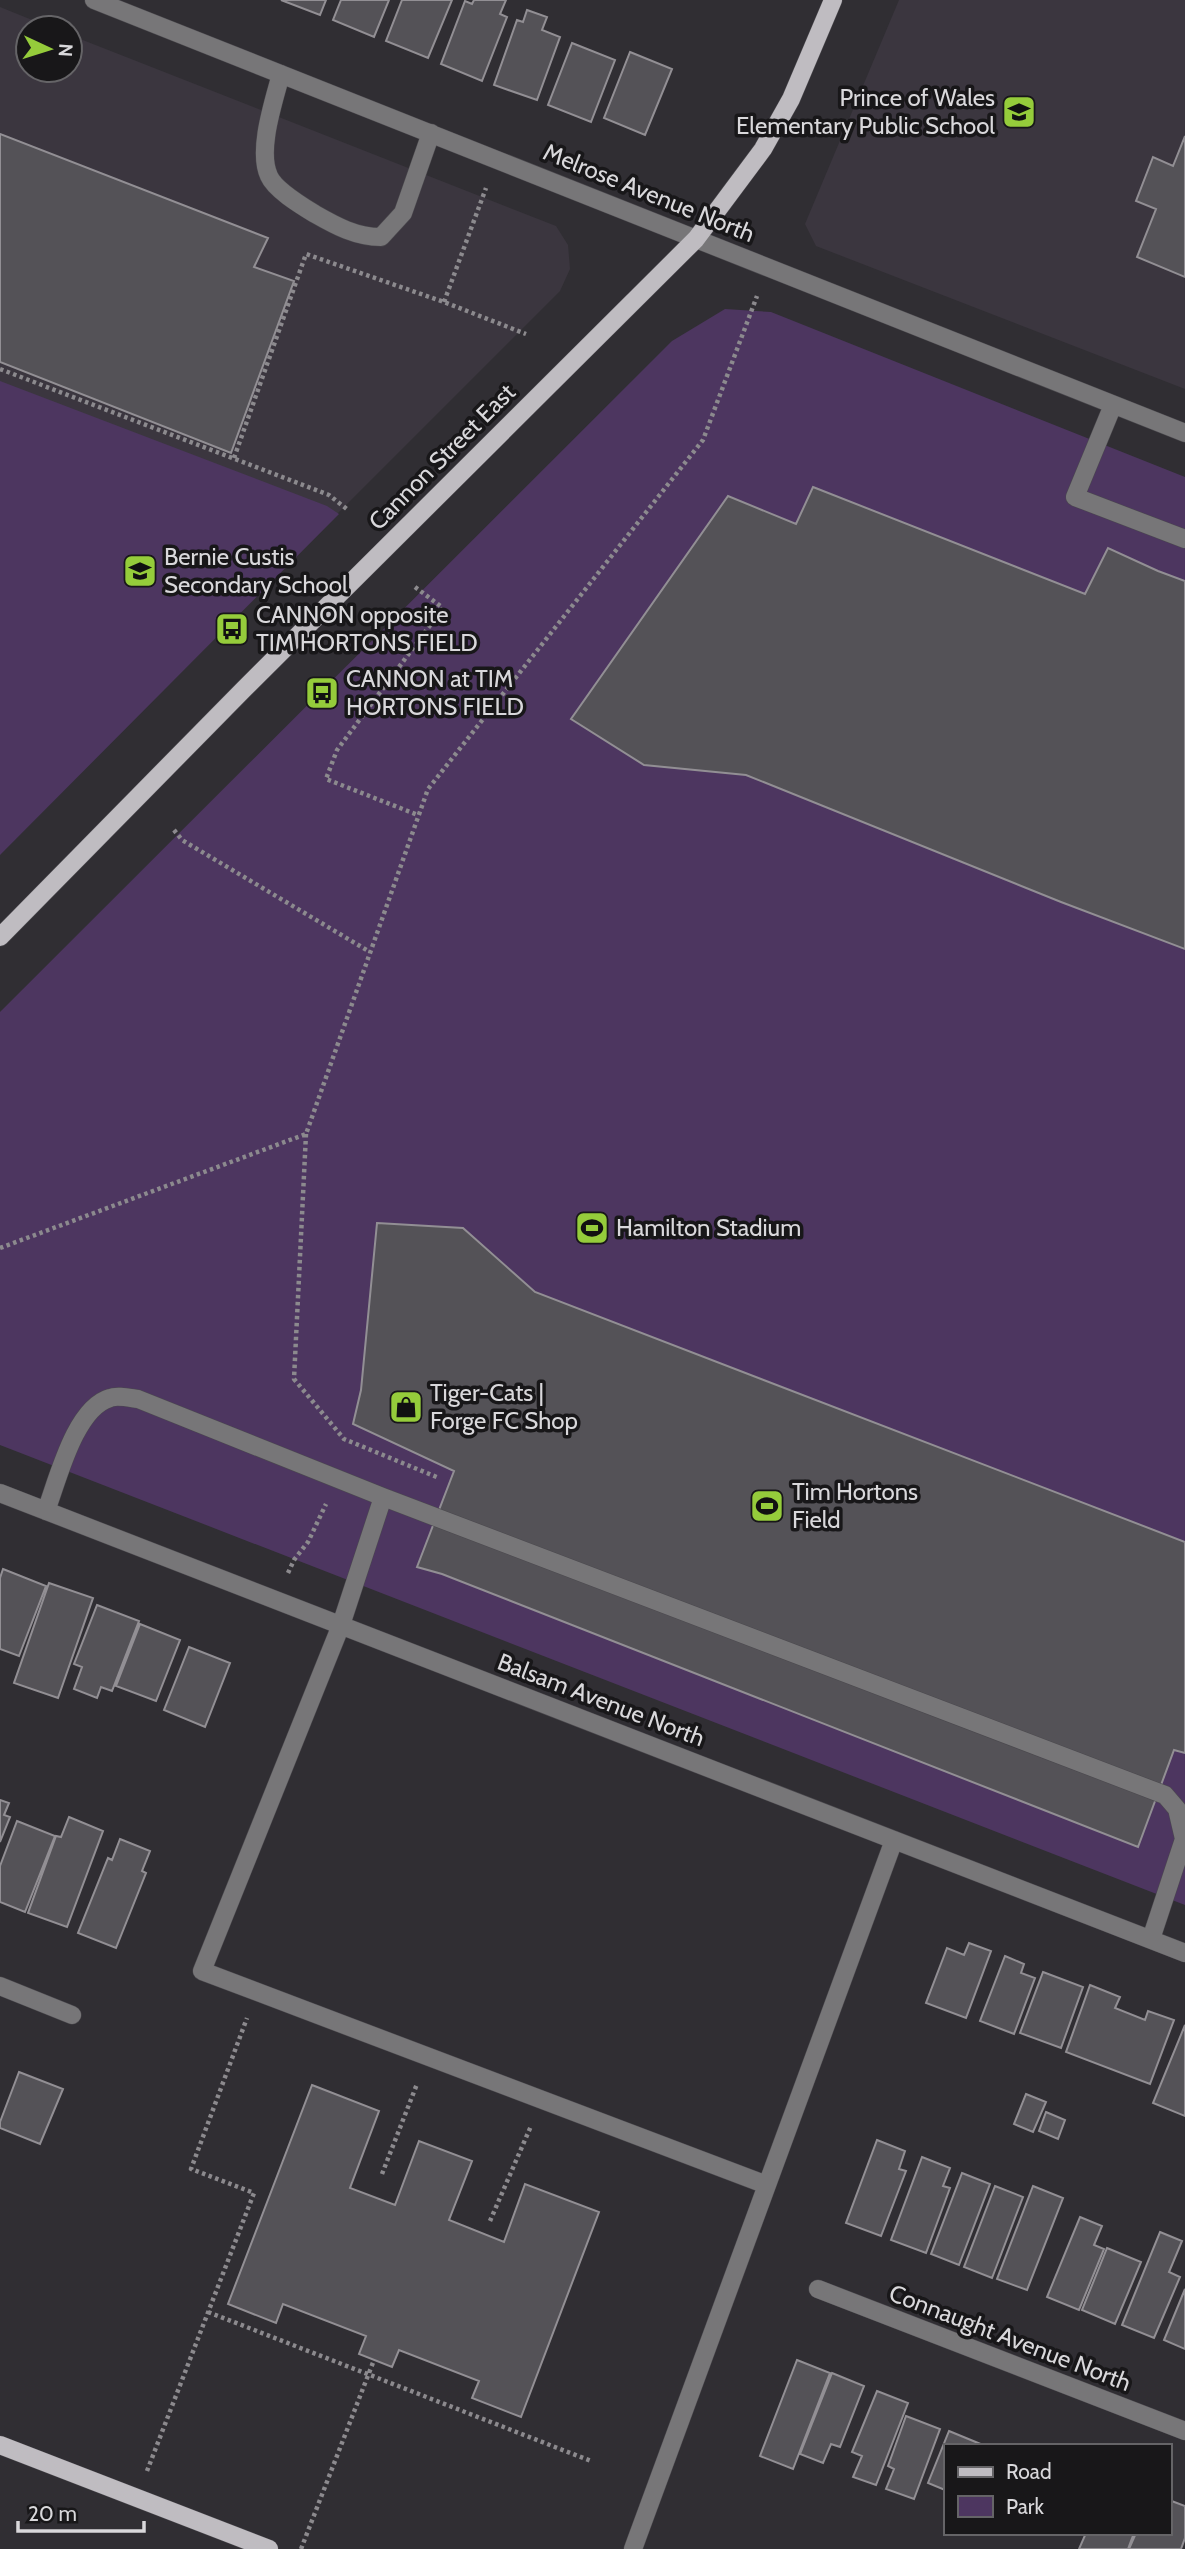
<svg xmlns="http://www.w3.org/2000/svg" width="1185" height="2549" viewBox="0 0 1185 2549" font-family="Cabin,sans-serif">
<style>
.built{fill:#3b363f}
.green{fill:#4d3660}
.building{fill:#545257;stroke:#928f94;stroke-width:2}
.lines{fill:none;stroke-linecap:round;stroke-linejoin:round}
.minor-casing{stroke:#4b494e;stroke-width:19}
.major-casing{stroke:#4b494e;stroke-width:19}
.path{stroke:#8c8a8e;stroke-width:4.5;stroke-dasharray:3.5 3.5;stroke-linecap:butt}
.minor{stroke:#777678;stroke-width:18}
.major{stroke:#bfbcc1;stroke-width:18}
.labels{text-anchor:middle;stroke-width:7;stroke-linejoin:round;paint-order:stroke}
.poi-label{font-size:24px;fill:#d9d8db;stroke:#181719;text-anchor:start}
.street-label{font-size:24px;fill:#d9d8db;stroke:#181719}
</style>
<rect width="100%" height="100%" fill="#302e33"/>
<path class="built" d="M899 0H1185V389L816 246 805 224Z
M0 7 52 28H28V70H70V35L556 226 568 245 570 269 560 291 0 851Z"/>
<path class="green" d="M725 309 771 312 1185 477V1905L0 1445V1012L672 341Z
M0 381 327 506 339 514 0 855Z"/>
<path class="building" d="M281 0H326L320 15Z
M341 0H389L374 37 333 20Z
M402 0H452L428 58 386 41Z
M474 0H506L500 14 507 17 482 81 441 64 465 1 472 4Z
M527 10 547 17 542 30 560 37 537 100 494 85 517 20 523 22Z
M572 43 615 60 591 122 548 105Z
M630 52 672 69 645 135 604 118Z
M0 134 268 238 254 267 294 281 231 453 0 362Z
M1185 136V277L1137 257 1156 209 1136 201 1153 157 1173 166Z
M813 487 1085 594 1108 548 1158 571 1185 581V949L1061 902 746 775 644 765 571 719 728 496 796 524Z
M377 1223 463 1228 535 1292 1185 1542V1753L1174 1750 1138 1847 442 1574 417 1567 454 1471 353 1424 361 1390Z
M3 1569 46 1586 19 1656 0 1649V1578Z
M49 1583 93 1598 58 1698 14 1683Z
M97 1605 139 1621 112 1691 101 1687 97 1698 74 1689 82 1667 74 1664Z
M140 1624 180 1640 156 1701 116 1686Z
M189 1647 230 1663 205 1727 164 1710Z
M0 1800 9 1803 4 1815 10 1817 0 1842Z
M69 1817 103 1831 67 1927 28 1913 56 1836 61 1837Z
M17 1821 55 1836 25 1912 0 1902V1866Z
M120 1839 150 1851 142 1871 146 1873 116 1948 78 1933 108 1858 112 1860Z
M969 1943 991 1951 966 2018 926 2003 947 1948 964 1955Z
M1005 1956 1024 1964 1021 1973 1035 1978 1014 2034 980 2021Z
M1043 1972 1083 1987 1061 2048 1020 2033Z
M1090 1985 1120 1997 1115 2008 1145 2020 1148 2011 1174 2020 1150 2084 1066 2052Z
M1185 2025V2116L1153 2103Z
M19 2072 63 2089 40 2144 0 2128V2122Z
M312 2085 379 2111 350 2188 395 2205 419 2141 472 2161 449 2220 504 2242 525 2184 599 2212 521 2417 472 2398 479 2381 399 2350 392 2367 359 2354 366 2336 283 2304 276 2323 228 2304Z
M1026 2094 1046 2102 1033 2132 1014 2124Z
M1046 2112 1065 2120 1058 2139 1039 2131Z
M877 2140 905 2151 899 2169 906 2171 881 2236 846 2223Z
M922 2157 950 2168 943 2186 950 2188 926 2253 891 2240Z
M962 2173 990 2184 959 2265 931 2254Z
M995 2186 1023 2197 992 2278 964 2267Z
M1033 2186 1063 2198 1027 2290 997 2279Z
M1080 2217 1102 2226 1094 2245 1104 2249 1079 2310 1047 2297Z
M1160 2232 1182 2241 1169 2272 1180 2277 1154 2338 1122 2325Z
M1107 2248 1141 2262 1115 2324 1082 2310Z
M1185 2289V2349L1164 2340Z
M797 2360 830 2373 793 2469 760 2456Z
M832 2373 864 2386 840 2447 831 2444 823 2463 800 2454Z
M877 2391 908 2403 876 2485 853 2477 862 2456 852 2452Z
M906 2416 940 2429 914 2499 886 2489 894 2469 888 2466Z
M949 2431 983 2445 945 2446V2490L928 2483Z
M1169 2500 1185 2506V2538L1181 2549H1129L1136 2533H1169Z
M1086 2533H1134L1128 2549H1079Z"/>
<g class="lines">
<defs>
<path id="minor" d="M94 0 1185 433
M281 74C274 101 257 150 269 176 275 190 302 206 315 214 336 226 356 237 381 237L403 213 431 133
M1113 405 1075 497 1185 539
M0 1493 1185 1953
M383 1497 341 1625 202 1971 767 2185
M46 1511C58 1479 75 1408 110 1398 117 1395 130 1398 138 1399L383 1497 1165 1795 1177 1809 1184 1839 1151 1939
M0 1986 72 2015
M818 2289 1185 2431
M633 2549 894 1840"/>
<path id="major" d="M0 937 244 689 696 239 763 149 791 99 833 0
M0 2445 269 2549"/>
</defs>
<use href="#minor" class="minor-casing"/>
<use href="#major" class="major-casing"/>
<path class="path" d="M444 302 486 188
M0 369 329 495 348 510
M234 458 306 254 444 302 526 334
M415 587 443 608 337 750 326 779 418 815
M174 830 182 840 370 952
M306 1134 294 1379 344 1439 439 1478
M0 1248 306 1134 428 789 703 440 757 296
M288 1573 294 1560 308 1542 326 1504
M382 2174 417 2084
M490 2221 531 2126
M208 2312 591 2461
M147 2471 254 2193 191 2169 247 2018
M301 2549 374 2360"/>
<use href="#minor" class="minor"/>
<use href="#major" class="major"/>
</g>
<defs>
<symbol id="school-square" viewBox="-11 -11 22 22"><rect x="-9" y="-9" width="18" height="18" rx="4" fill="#95cc3b" stroke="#181719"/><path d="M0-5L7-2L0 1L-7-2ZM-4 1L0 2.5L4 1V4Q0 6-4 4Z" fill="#111"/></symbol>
<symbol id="bus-square" viewBox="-11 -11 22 22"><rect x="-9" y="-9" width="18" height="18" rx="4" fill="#95cc3b" stroke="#181719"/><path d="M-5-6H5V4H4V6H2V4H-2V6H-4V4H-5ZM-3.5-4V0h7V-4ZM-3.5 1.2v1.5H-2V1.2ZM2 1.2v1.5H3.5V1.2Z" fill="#111"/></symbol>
<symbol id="stadium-square" viewBox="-11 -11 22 22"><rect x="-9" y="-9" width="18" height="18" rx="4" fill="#95cc3b" stroke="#181719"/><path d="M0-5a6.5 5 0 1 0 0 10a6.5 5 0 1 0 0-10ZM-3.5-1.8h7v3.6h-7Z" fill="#111"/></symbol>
<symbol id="shop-square" viewBox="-11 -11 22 22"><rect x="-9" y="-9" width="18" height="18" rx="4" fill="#95cc3b" stroke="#181719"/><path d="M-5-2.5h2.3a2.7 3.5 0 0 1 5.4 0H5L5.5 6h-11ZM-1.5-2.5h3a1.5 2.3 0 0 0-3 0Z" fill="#111"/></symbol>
</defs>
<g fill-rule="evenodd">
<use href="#school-square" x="1000" y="93" width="38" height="38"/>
<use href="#school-square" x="121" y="552" width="38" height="38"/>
<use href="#bus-square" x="213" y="610" width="38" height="38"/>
<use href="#bus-square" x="303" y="674" width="38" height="38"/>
<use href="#stadium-square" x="573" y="1209" width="38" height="38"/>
<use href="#shop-square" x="387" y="1388" width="38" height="38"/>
<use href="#stadium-square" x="748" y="1487" width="38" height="38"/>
</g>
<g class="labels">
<g class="poi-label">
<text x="995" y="106" text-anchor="end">Prince of Wales<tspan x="995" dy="28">Elementary Public School</tspan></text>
<text x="164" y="565">Bernie Custis<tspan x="164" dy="28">Secondary School</tspan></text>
<text x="256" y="623">CANNON opposite<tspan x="256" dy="28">TIM HORTONS FIELD</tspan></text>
<text x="346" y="687">CANNON at TIM<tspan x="346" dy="28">HORTONS FIELD</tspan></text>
<text x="616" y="1236">Hamilton Stadium</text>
<text x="430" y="1401">Tiger-Cats |<tspan x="430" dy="28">Forge FC Shop</tspan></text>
<text x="792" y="1500">Tim Hortons<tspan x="792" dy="28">Field</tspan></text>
</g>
<g class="street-label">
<text transform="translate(649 193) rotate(22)" y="8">Melrose Avenue North</text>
<text transform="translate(442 457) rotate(-45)" y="8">Cannon Street East</text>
<text transform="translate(601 1700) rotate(21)" y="8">Balsam Avenue North</text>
<text transform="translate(1010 2338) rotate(21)" y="8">Connaught Avenue North</text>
</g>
</g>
<rect x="944" y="2444" width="228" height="91" fill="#181719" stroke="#656467" stroke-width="2"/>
<rect x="958" y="2467" width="35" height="10" fill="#bfbcc1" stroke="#656467" stroke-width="2"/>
<text x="1006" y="2479" font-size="21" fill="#d9d8db">Road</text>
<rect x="958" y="2496" width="35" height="21" fill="#4d3660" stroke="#656467" stroke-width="2"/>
<text x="1006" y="2514" font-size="21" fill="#d9d8db">Park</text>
<g transform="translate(49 49) rotate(94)"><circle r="33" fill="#181719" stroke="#656467" stroke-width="2"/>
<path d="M0-5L12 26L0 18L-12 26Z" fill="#95cc3b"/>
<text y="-10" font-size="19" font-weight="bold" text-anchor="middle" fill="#d9d8db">N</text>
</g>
<path d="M18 2521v10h126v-10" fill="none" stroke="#d9d8db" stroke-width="3.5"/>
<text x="28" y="2521" font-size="21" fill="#d9d8db" stroke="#181719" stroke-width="5" paint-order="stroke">20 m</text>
</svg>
